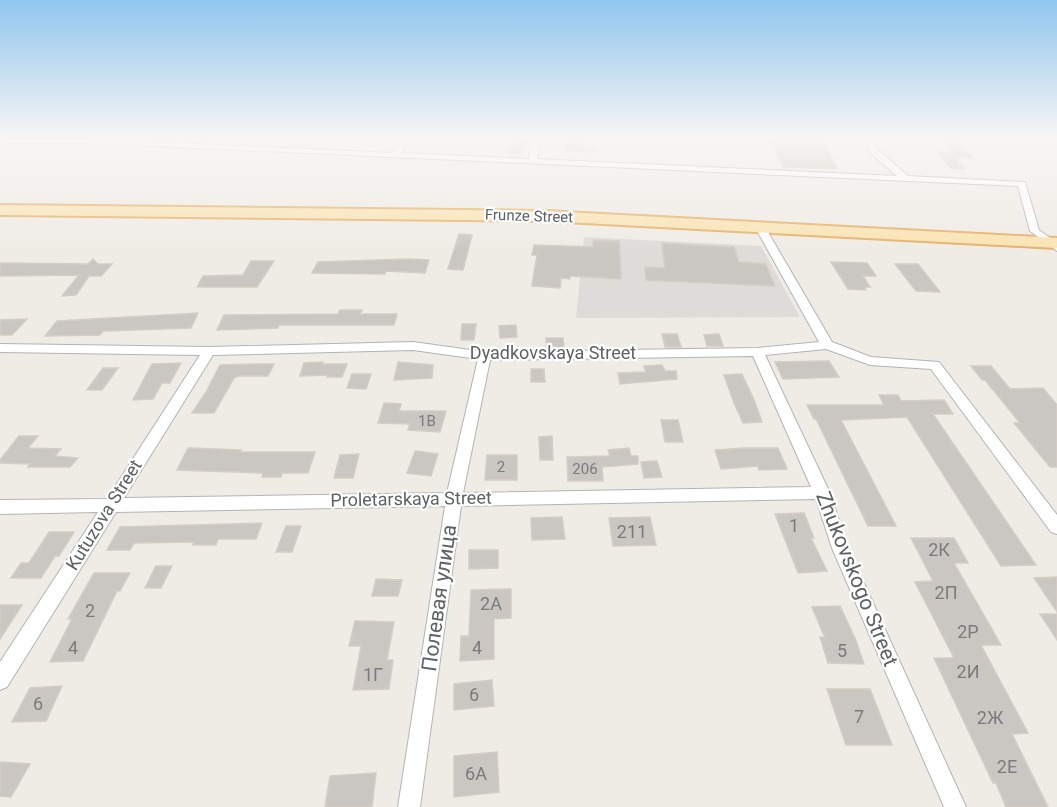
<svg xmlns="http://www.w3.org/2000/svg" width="1057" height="807" font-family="Roboto,sans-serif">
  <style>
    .industrial { fill: #dedbd8 }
    .building { fill: #cac7c3; stroke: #d3cdc5; stroke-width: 1.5 }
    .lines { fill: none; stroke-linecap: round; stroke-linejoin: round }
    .minor-casing { stroke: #b1b4b7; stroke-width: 2 }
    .primary-casing { stroke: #e6b068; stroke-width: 4 }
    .minor { fill: #fff; fill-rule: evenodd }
    .primary { fill: #f9e3b1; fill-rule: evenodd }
    .labels { text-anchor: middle; stroke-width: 4.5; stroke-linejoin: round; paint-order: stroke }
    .far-street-label { font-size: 15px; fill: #5e6265; stroke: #fff }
    .number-label { font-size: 15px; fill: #797b7c }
    .street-label { font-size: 18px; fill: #5e6265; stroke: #fff }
    .near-number-label { font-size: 18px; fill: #797b7c }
    .near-street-label { font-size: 21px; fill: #5e6265; stroke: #fff }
  </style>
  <rect width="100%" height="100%" fill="#efece6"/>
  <!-- industrial -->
  <path class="industrial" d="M584 237 761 246 800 317 576 318Z"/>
  <!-- building -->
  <path class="building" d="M511 139H527L521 154 507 153Z
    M568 139H580L579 143 599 152 565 151Z
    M769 139H823L837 169 783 167Z
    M942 141H957L973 158H956Z
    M935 151 950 152 965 169 951 168Z
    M459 234 472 235 463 270 448 269Z
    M593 240 619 241 621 279 570 276V279L561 278 560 288 532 286 537 255H532L534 245 593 247Z
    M662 243 734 247 739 262 766 264 775 286 646 280 645 267 665 268Z
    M93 259 98 264H112L101 276H89L76 295 62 296 79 275 0 276V263L88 264Z
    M409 259 429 260 425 273 386 271 385 274 312 273 318 262Z
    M251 261H274L257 287H197L203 276 243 275Z
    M831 262 867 263 876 276H863L870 287H864L866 290 848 289Z
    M895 264H918L940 292 916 291Z
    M340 310H362L360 314H397L394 325H279L278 328 217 330 224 315 338 314Z
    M198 313 191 328 103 331 100 335 45 336 57 321Z
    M27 319 12 335H0V320Z
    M462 324H476L474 340H461Z
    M516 325 517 337 500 338 499 326Z
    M662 334H677L681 347H665Z
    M719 334 723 346H707L704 335Z
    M546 338H563L564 349H546Z
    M829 361 839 377 783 379 775 362Z
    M323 362 322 364H347L342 377H327L328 375 300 376 304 363Z
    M398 362 433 365 432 378 394 380Z
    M181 363 170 383H162L153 399 133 400 152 364Z
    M254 364H274L268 376H238L234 378 214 413H192L206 392 220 365Z
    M662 365 665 371H676L677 379 620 384 618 373 646 372 644 366Z
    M971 366H991L1010 389 1043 388 1057 405V467H1050L1014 423H1020L985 380H982Z
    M103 368H118L102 390H87Z
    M531 369H544L545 382H531Z
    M352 374H371L366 389 347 388Z
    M742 374 755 402 762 422 743 423 734 403 724 375Z
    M879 395H898L901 401 944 400 953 414H933L1036 565 1001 566 907 417 841 420 896 526H868L816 419H814L807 405H884Z
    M384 403 401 404 399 411H446L440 432 408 430 410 424 378 423Z
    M661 420H678L683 442H665Z
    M19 436H38L28 448 61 449 55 456 78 458 70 467H28L30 464 0 463V460Z
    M552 436 553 460H540L539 437Z
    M188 448 241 450 240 452H315L308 473H282L281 477H262L263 473 177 470Z
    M629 448 631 456H638V464L602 467 603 481H568L567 457 610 456 608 450Z
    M745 448H778L787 469 759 470 757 466 721 469 715 450Z
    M415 451 438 454 431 476 407 473Z
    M359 454 353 478H334L340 455Z
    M487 455H517V480H485Z
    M657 461 662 477 644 478 641 462Z
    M804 513 814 538H811L827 571 798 573 775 514Z
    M562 517 565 539 532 540 531 518Z
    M650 517 656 545 613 546 609 518Z
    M262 523 256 539H218L216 545H193L194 542 134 543 130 550H107L120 527Z
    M286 526H301L292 552H276Z
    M49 532H74L59 556H55L41 578H11L21 563H29Z
    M911 538H954L968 563H954L1001 645H981L1028 733 1012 734 1048 807H1006L996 783H993L934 658H954L915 582 933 581Z
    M469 550H498V568L469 569Z
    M156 566H172L161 588H145Z
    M94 573H130L120 591H117L83 661 50 662 72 619H68Z
    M1057 577V612L1034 578Z
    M376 579 402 580 398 596H372Z
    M511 589V618L494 619V659L460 661 461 636H469L471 590Z
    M0 605H22L0 639Z
    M840 606 855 638 864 664 828 663 820 637 825 638 812 607Z
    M1040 614H1057V640Z
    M355 621 394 622 387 660H393L389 689 353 690 361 646H349Z
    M492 680 494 706 454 710V684Z
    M62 686 46 721 12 722 30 688Z
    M827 689H870L892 745H846Z
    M497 752 499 792 454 797V756Z
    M0 762 30 764 11 797 0 796Z
    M376 773 372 807H325L330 776Z"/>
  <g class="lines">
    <!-- minor casing -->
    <g class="minor-casing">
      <path id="minor" d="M4 139H92L393 153 402 139H410L401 153 529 159 532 139H540L537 159 897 176 872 154 862 139H870L878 150 908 176 1025 182 1039 230 1057 243V251L1030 231 1018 186 90 143H4L0 141Z
        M760 224 765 227 832 342 871 357 939 362 1057 515V534L1051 532 931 369 870 365 826 349 765 355 830 493 848 548 966 807H944L832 548 816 499 461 506 420 807H398L445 506 116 512 7 687 0 690V662L98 512 0 514V500L107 499 200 355 0 352V344L209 347 413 342 485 352 757 348 819 342 755 227ZM413 350 478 359 447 493 124 498 213 355ZM753 356 811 487 463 493 490 360Z"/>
    </g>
    <!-- primary casing -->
    <g class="primary-casing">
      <path id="primary" d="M0 205 546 211 1057 238V248L546 221 0 215Z"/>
    </g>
    <!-- minor -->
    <use href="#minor" class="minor"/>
    <!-- primary -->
    <use href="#primary" class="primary"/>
  </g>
  <!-- sky -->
  <linearGradient id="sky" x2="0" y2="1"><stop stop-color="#90c6ee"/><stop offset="0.55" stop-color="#f8f6f4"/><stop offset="1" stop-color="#f8f6f4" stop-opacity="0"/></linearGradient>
  <rect width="1057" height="252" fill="url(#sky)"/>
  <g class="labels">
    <!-- far-street labels -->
    <g class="far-street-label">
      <text transform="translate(529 216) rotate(2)" y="5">Frunze Street</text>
    </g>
    <!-- number labels -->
    <g class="number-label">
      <text x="427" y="426">1В</text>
      <text x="501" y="472">2</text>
      <text x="585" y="474">206</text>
    </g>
    <!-- street labels -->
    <g class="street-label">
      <text x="553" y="359">Dyadkovskaya Street</text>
      <text transform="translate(411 499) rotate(-1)" y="6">Proletarskaya Street</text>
      <text transform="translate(104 515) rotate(-58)" y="6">Kutuzova Street</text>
    </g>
    <!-- near-number labels -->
    <g class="near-number-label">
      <text x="794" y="532">1</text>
      <text x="632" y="538">211</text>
      <text x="939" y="556">2К</text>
      <text x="946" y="599">2П</text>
      <text x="491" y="610">2А</text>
      <text x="90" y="617">2</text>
      <text x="968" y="638">2Р</text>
      <text x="73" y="654">4</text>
      <text x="477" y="654">4</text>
      <text x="842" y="657">5</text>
      <text x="968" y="678">2И</text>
      <text x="373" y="681">1Г</text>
      <text x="474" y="701">6</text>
      <text x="38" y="710">6</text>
      <text x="859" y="723">7</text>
      <text x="990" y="724">2Ж</text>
      <text x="1007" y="773">2Е</text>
      <text x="476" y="780">6А</text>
    </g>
    <!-- near-street labels -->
    <g class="near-street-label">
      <text transform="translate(857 579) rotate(68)" y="7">Zhukovskogo Street</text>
      <text transform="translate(439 598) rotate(-82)" y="7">Полевая улица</text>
    </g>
  </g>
</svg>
